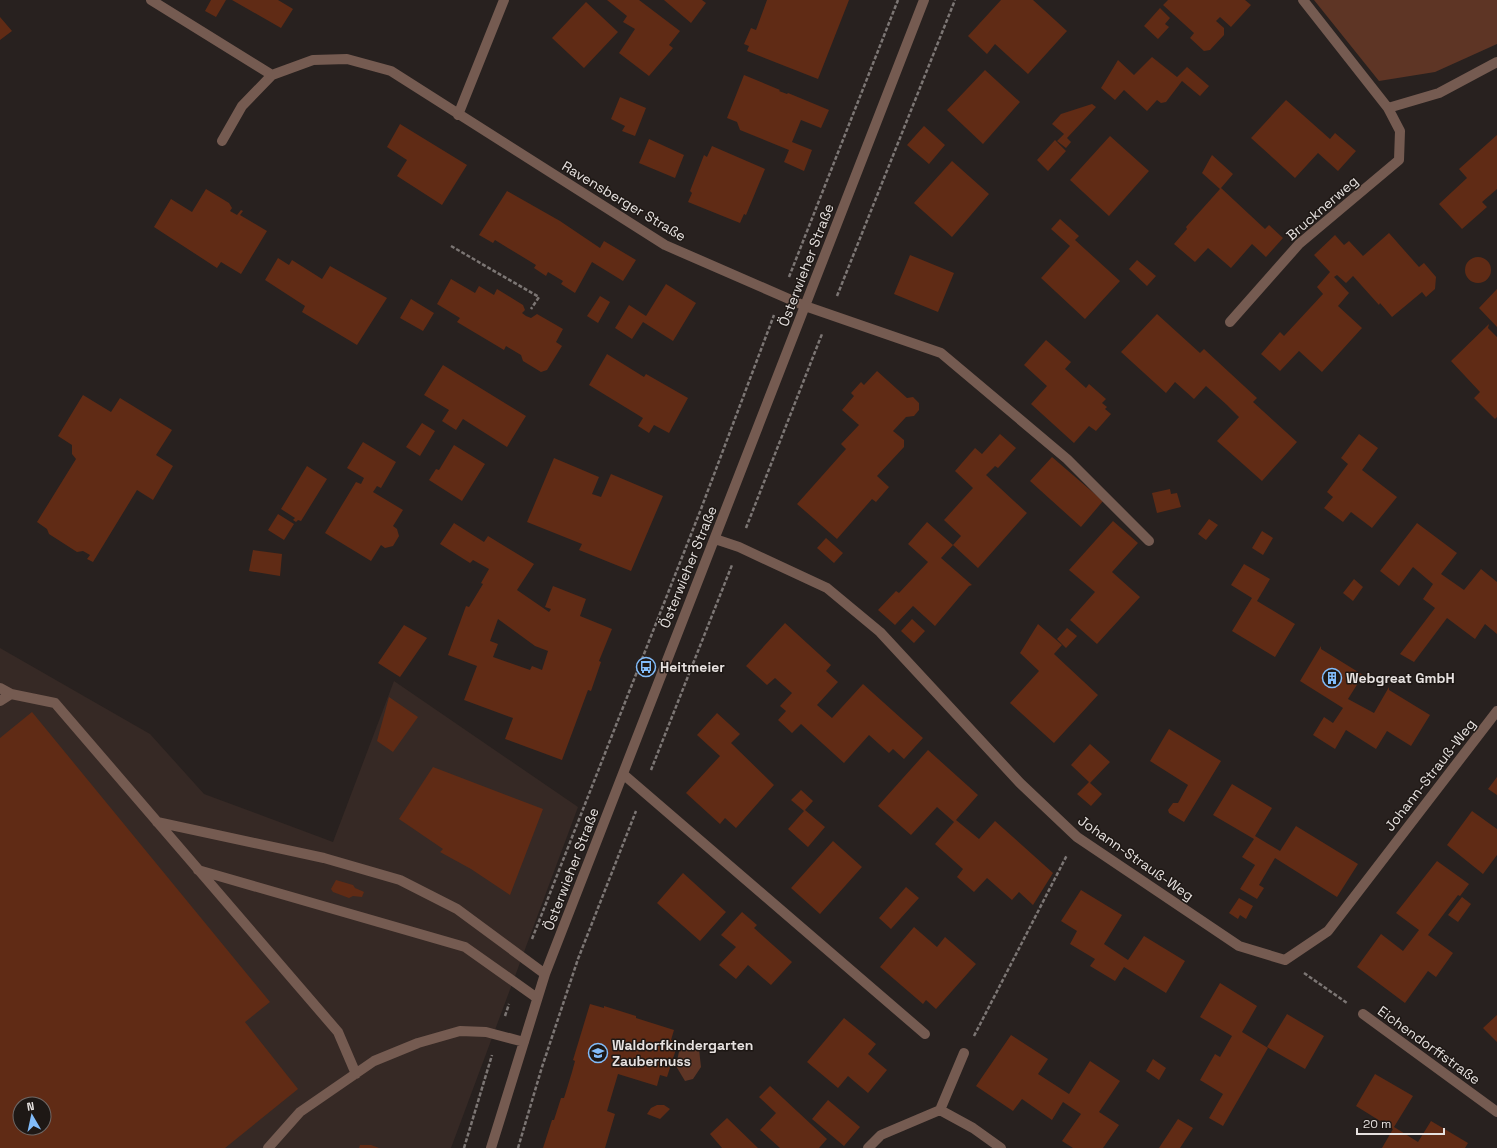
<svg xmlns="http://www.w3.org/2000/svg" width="1497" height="1148" font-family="'Space Grotesk',sans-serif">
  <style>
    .built { fill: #362925; fill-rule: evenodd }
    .green { fill: #5e3525 }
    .building { fill: #602b15; fill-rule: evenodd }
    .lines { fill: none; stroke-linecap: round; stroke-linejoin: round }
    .path { stroke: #7c7674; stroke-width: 2.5; stroke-dasharray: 4 2; stroke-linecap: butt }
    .minor { stroke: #755b51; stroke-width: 10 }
    .labels { text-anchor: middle; stroke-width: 3; stroke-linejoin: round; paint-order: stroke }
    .street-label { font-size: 14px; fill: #e6e1df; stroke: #1e1815 }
    .poi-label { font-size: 14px; font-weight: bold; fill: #e6e1df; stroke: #1e1815; text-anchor: start }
  </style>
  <rect width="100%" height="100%" fill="#28211f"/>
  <!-- built -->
  <path class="built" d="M0 648 150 734 204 794 333 842 394 681 578 807 451 1148H0ZM20 1104H44V1128H20Z"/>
  <!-- green -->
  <path class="green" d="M1314 0H1497V44L1435 72 1379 81Z
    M681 1042 699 1049 701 1067 693 1079 685 1081 676 1066Z"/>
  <!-- building -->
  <path class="building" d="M211 0H226L216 17 205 11Z
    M232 0H278L293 9 281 28Z
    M607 0H639L680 31 669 45 673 48 649 76 619 53 635 29 623 22 627 16Z
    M664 0H702L706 3 691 23Z
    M767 0H849L818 79 747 51 749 46 744 44 751 28 756 30Z
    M1001 0H1033L1067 31 1028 74 995 44 987 54 968 36Z
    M1168 0H1245L1251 5 1231 27 1220 17 1216 21 1224 28V35L1210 50 1204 51 1190 38 1194 33 1163 5Z
    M586 2 618 32 584 68 552 38Z
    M1160 8 1170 18 1165 24 1169 27 1158 39 1144 26Z
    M0 17 12 31 0 40Z
    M1152 57 1177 77 1187 67 1209 86 1200 96 1182 81 1166 102 1161 103 1157 100 1147 111 1124 90 1115 100 1101 88 1118 60 1134 75Z
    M985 70 1020 102 983 144 947 110Z
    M744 75 780 90 779 91 787 94 788 93 829 110 821 128 801 120 792 142 812 150 804 171 784 162 789 150 740 130 737 122 727 118Z
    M620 97 646 108 635 136 622 131 625 126 611 119Z
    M1286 100 1330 139 1335 133 1356 151 1338 171 1318 153 1295 178 1251 138Z
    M1092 104 1096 107 1067 138 1071 142 1066 148 1057 141 1064 134 1052 124 1061 114Z
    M400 124 467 165 442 205 397 176 407 160 387 147Z
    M924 126 945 145 929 164 907 145Z
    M1497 135V189L1482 202 1487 207 1462 229 1439 204 1467 178 1459 169Z
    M1110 136 1149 171 1109 216 1070 180Z
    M649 139 684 155 675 178 639 163Z
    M1055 140 1066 151 1048 171 1037 160Z
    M712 146 765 169 746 215 744 214 740 223 688 202 692 193 690 191 704 155 707 157Z
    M1212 155 1233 174 1221 188 1265 229 1269 225 1283 238 1266 257 1252 244 1231 268 1208 248 1195 262 1174 244 1187 229 1186 227 1220 189 1202 173Z
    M952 161 989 194 952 237 914 203Z
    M206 189 229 203 232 208 230 211 237 215 241 210 243 211 240 215 267 231 241 274 221 262 217 268 154 227 171 199 192 212Z
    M507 191 560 221 600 248 604 241 636 260 623 281 592 262 575 293 561 284 563 281 548 272 546 276 534 268 536 265 495 240 493 243 479 235Z
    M1060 219 1079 236 1075 240 1120 281 1085 319 1041 278 1070 246 1051 229Z
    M1389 233 1419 267 1424 263 1436 277 1435 289 1426 297 1422 292 1392 317 1380 303 1379 305 1353 276 1346 283 1337 275 1334 277 1349 293 1338 306 1362 328 1322 372 1299 351 1280 371 1261 354 1280 332 1284 336 1323 294 1317 287 1330 272 1314 255 1335 235 1344 245 1349 241 1363 256Z
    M910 255 954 273 938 312 894 294Z
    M1465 270a13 13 0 1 1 26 0a13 13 0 1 1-26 0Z
    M278 258 289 265 292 260 322 279 330 266 387 298 357 345 302 312 305 306 265 280Z
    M1137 260 1156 276 1147 286 1129 269Z
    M451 279 475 293 479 286 494 295 497 289 523 305 525 310 522 313 526 316 531 318 537 314 563 329 556 342 562 346 547 370 541 372 523 361 521 355 506 346 504 350 457 322 460 318 437 304Z
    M666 284 696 303 673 341 643 322 632 339 615 328 629 305 646 316Z
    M1497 289V327L1479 308Z
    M600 296 610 302 598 323 587 316Z
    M411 299 434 313 423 331 400 318Z
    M1157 314 1200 353 1204 349 1244 386 1257 398 1253 402 1297 442 1262 481 1217 441 1239 417 1227 405 1206 386 1194 399 1175 382 1166 393 1121 352Z
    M1489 324 1488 328 1497 337V417L1495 419 1474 398 1480 392 1451 361Z
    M1046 340 1071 362 1065 369 1086 388 1089 384 1106 399 1102 403 1107 407 1105 409 1111 414 1096 431 1089 426 1074 443 1031 404 1047 386 1024 365Z
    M607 354 644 377 646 374 688 398 669 433 654 425 649 433 638 426 643 418 589 385Z
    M443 365 526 416 507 447 463 419 456 430 442 421 449 410 424 395Z
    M877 371 907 398 913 397 919 403V410L914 416 906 417 893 431 904 440V447L877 476 889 487 876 502 872 499 837 539 797 504 846 449 841 444 859 425 842 410 854 396 851 393 861 382 864 385Z
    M83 395 111 412 120 398 172 430 156 455 173 466 153 500 137 490 93 562 87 559 90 555 83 551 77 552 49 534 47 529 37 522 76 459 72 454V445L58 436Z
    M422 423 435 431 420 456 406 447Z
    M1000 434 1016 448 998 468 995 466 986 475 1027 513 978 568 953 545 961 536 944 520 973 488 955 471 975 448 982 454Z
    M1359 434 1378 448 1362 470 1397 497 1372 528 1351 512 1343 522 1324 508 1333 497 1327 492 1348 464 1341 458Z
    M363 442 396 462 381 488 377 486 373 492 403 510 393 526 397 529 399 536 393 546 385 548 381 545 371 561 325 533 356 482 361 484 364 478 347 468Z
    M454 445 485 464 462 501 429 480 436 469 439 470Z
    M1052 457 1103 501 1081 527 1030 481Z
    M554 458 599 477 592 494 601 497 611 474 663 496 631 571 579 550 582 544 527 522Z
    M307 466 327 479 301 521 298 520 296 522 293 520 295 518 281 509Z
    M1170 489 1171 494 1177 493 1181 507 1157 513 1152 493Z
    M278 514 294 524 284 540 268 530Z
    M1209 519 1218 525 1206 540 1198 534Z
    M1113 521 1138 543 1112 572 1140 597 1097 644 1070 620 1095 592 1069 570Z
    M927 522 953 545 941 558 972 585 969 586 935 626 913 606 895 625 878 610 896 591 899 593 928 562 908 544Z
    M454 523 484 542 488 536 534 564 517 590 549 612 551 609 545 607 553 586 586 599 580 616 612 629 599 661 601 662 591 691 588 690 562 760 505 739 513 718 464 700 477 666 448 655 466 606 469 607 483 584 481 583 489 569 473 560 470 563 440 544ZM498 619 535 646 548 651 542 670 532 666 530 670 493 657 498 644 490 641Z
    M1417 523 1457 553 1441 574 1464 590 1481 569 1497 582V634L1485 624 1475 639 1447 618 1414 662 1400 654 1435 608 1423 599 1433 584 1413 567 1399 586 1380 571Z
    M1262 531 1273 538 1263 555 1252 548Z
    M826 538 843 553 834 563 817 548Z
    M253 550 282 554 280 576 249 571Z
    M1244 564 1270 579 1257 601 1295 624 1275 657 1232 631 1252 598 1231 585Z
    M1354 579 1363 587 1353 601 1343 593Z
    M912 619 925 631 914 643 901 631Z
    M785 623 831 665 826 671 838 682 817 705 832 718 863 684 923 738 904 759 893 749 889 753 869 735 844 763 801 724 792 733 778 720 786 711 780 706 792 693 775 678 767 685 746 666Z
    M1038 624 1062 645 1054 654 1098 695 1054 743 1010 703 1039 671 1020 653Z
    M404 625 427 638 400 677 378 663Z
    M1067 628 1077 636 1066 648 1057 639Z
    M1321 646V649L1363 675 1348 699 1374 713 1389 687V690L1430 715 1411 746 1387 731 1376 749 1346 730 1335 749 1313 735 1324 717 1333 723 1343 708 1300 681Z
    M389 697 418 717 393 752 377 741Z
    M32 712 270 1002 245 1022 298 1089 225 1148H0V738ZM20 1104H44V1128H20Z
    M717 713 740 734 731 743 774 785 736 828 725 818 720 824 686 793 720 756 697 735Z
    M1169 729 1221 761 1184 822 1169 813 1168 810 1173 803H1178L1188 785 1150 761Z
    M1090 744 1110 762 1090 783 1102 794 1091 806 1077 794 1089 782 1071 765Z
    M928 750 978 795 956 820 979 839 995 821 1053 873 1033 905 1019 892 1012 900 987 878 974 892 957 877 963 869 935 844 954 822 937 807 911 835 878 806Z
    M433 767 543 809 510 895 471 869 440 852 443 849 399 819Z
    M1497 777V795L1488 789Z
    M1232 784 1272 808 1255 836 1280 851 1296 826 1358 864 1337 897 1275 858 1259 885 1264 888 1257 899 1240 889 1255 865 1242 857 1254 839 1213 815Z
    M801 790 813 801 805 810 825 827 808 847 788 829 804 811 791 800Z
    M1472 811 1497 829V855L1483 874 1447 845Z
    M833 841 862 867 820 914 791 888Z
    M1437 861 1469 884 1460 896 1458 895 1428 935 1453 953 1436 977 1428 971 1405 1003 1357 967 1381 934 1403 951 1419 930 1396 913Z
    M683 873 726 912 700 941 657 903Z
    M336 880 353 885 355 888 362 891 364 892 362 897 353 896 349 898 333 892 331 889Z
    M906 887 919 898 891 929 879 918Z
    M1081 890 1122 915 1104 944 1128 960 1144 936 1185 961 1166 993 1124 967 1115 981 1090 966 1095 959 1070 944 1077 931 1061 921Z
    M1462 897 1471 904 1458 922 1448 915Z
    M1239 898 1253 906 1246 919 1240 915 1238 919 1229 913Z
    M742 912 757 925 754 928 792 962 771 985 748 965 736 979 719 965 736 947 721 935Z
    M914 927 937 947 945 937 976 964 936 1009 926 1000 923 1004 880 967Z
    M1220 983 1257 1006 1242 1032 1268 1048 1223 1126 1209 1118 1223 1094 1200 1080 1215 1054 1220 1057 1232 1036 1200 1017Z
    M590 1004 604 1008V1006L636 1016V1018L674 1030 671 1040 678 1043 667 1077 660 1075 657 1086 618 1074 607 1111 615 1114 605 1148H543L552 1120H554L561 1098H564L572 1072 575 1061 573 1060Z
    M1287 1014 1324 1036 1305 1069 1267 1047Z
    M1497 1015V1042L1483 1028Z
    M844 1018 876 1044 868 1054 887 1070 868 1093 848 1076 838 1088 807 1062Z
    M1011 1035 1048 1059 1038 1074 1069 1094 1090 1061 1120 1081 1099 1112 1119 1125 1103 1148H1073L1062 1141 1081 1114 1063 1102 1052 1120 1022 1099 1013 1111 976 1086Z
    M1153 1059 1166 1068 1159 1080 1146 1071Z
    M1375 1074 1413 1096 1394 1127 1418 1142 1431 1121 1468 1143 1465 1148H1382L1393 1129 1356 1106Z
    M770 1086 827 1139 819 1148H780L760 1130 776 1113 759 1097Z
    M828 1100 860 1127 844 1146 812 1119Z
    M657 1105H664L670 1109 660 1119 647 1114 651 1108Z
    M727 1118 758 1148H722L710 1134Z
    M1178 1119 1193 1128 1180 1148H1159Z
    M360 1145H371L379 1148H359Z"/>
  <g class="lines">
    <!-- path -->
    <path class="path" d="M451 246 539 297 531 309
      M789 277 898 0
      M837 296 955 0
      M746 528 822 334
      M651 770 732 565
      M532 939 701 509 774 315
      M1304 973 1347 1003
      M505 1016 509 1004
      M974 1036 1067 855
      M464 1148 492 1055
      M518 1148 542 1067 578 959 636 811"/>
    <!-- minor -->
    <path class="minor" d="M151 0 272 75
      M1388 108 1439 93 1497 62
      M458 115 504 0
      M222 141 242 106 272 75 313 60 347 59 391 71 665 245 805 306 941 353 1067 459 1149 541
      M1230 322 1299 244 1399 160 1400 131 1388 108 1303 0
      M715 539 739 547 827 588 880 632 1020 783 1077 837 1239 946 1285 960 1328 931 1497 711
      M0 688 11 694 55 703 338 1032 356 1074
      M0 701 11 694
      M623 774 925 1034
      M157 822 324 858 400 880 457 909 545 974
      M198 870 465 947 537 998
      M1363 1014 1497 1112
      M940 1110 973 1128 1001 1148
      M268 1148 300 1112 374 1061 418 1043 460 1031 486 1032 524 1042
      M491 1148 545 974 924 0
      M868 1148 881 1135 940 1110 964 1053"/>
  </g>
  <!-- icons -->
  <defs>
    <g id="bus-ring" transform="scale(1)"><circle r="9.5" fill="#1e1815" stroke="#82bcfa" stroke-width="1.5"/><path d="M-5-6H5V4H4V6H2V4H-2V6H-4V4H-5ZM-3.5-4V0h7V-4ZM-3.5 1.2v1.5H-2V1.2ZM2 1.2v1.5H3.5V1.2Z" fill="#82bcfa"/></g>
    <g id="building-ring" transform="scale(1)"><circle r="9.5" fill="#1e1815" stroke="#82bcfa" stroke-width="1.5"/><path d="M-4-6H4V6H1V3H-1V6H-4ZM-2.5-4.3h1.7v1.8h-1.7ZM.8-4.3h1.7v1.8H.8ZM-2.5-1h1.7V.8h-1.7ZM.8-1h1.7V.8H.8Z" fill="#82bcfa"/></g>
    <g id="school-ring" transform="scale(1)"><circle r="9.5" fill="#1e1815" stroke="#82bcfa" stroke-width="1.5"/><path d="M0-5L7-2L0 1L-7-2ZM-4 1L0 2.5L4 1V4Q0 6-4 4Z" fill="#82bcfa"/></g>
  </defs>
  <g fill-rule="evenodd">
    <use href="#bus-ring" x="646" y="667"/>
    <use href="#building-ring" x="1332" y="678"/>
    <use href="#school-ring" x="598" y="1053"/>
  </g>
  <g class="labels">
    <!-- street labels -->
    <g class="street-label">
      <text transform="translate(624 201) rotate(31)" y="5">Ravensberger Straße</text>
      <text transform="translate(1322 208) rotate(-41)" y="5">Brucknerweg</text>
      <text transform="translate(806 265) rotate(-69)" y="5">Österwieher Straße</text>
      <text transform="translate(688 567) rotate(-68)" y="5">Österwieher Straße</text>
      <text transform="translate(1430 775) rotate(-52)" y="5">Johann-Strauß-Weg</text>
      <text transform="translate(1136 858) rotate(35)" y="5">Johann-Strauß-Weg</text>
      <text transform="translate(571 869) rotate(-69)" y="5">Österwieher Straße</text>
      <text transform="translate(1429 1045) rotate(36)" y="5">Eichendorffstraße</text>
    </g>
    <!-- poi labels -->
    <g class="poi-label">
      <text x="660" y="672">Heitmeier</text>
      <text x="1346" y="683">Webgreat GmbH</text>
      <text x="612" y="1050">Waldorfkindergarten<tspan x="612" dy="16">Zaubernuss</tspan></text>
    </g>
  </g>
  <!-- north arrow -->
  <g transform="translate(32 1116) rotate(351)"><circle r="19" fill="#1e1815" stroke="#6e6866"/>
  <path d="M0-3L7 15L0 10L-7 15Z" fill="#82bcfa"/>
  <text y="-6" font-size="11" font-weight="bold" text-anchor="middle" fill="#e6e1df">N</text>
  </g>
  <!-- scale -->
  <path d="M1357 1128v6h87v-6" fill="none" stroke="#e6e1df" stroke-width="2"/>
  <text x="1363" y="1128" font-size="12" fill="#e6e1df" stroke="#1e1815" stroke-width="3" paint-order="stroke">20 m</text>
</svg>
